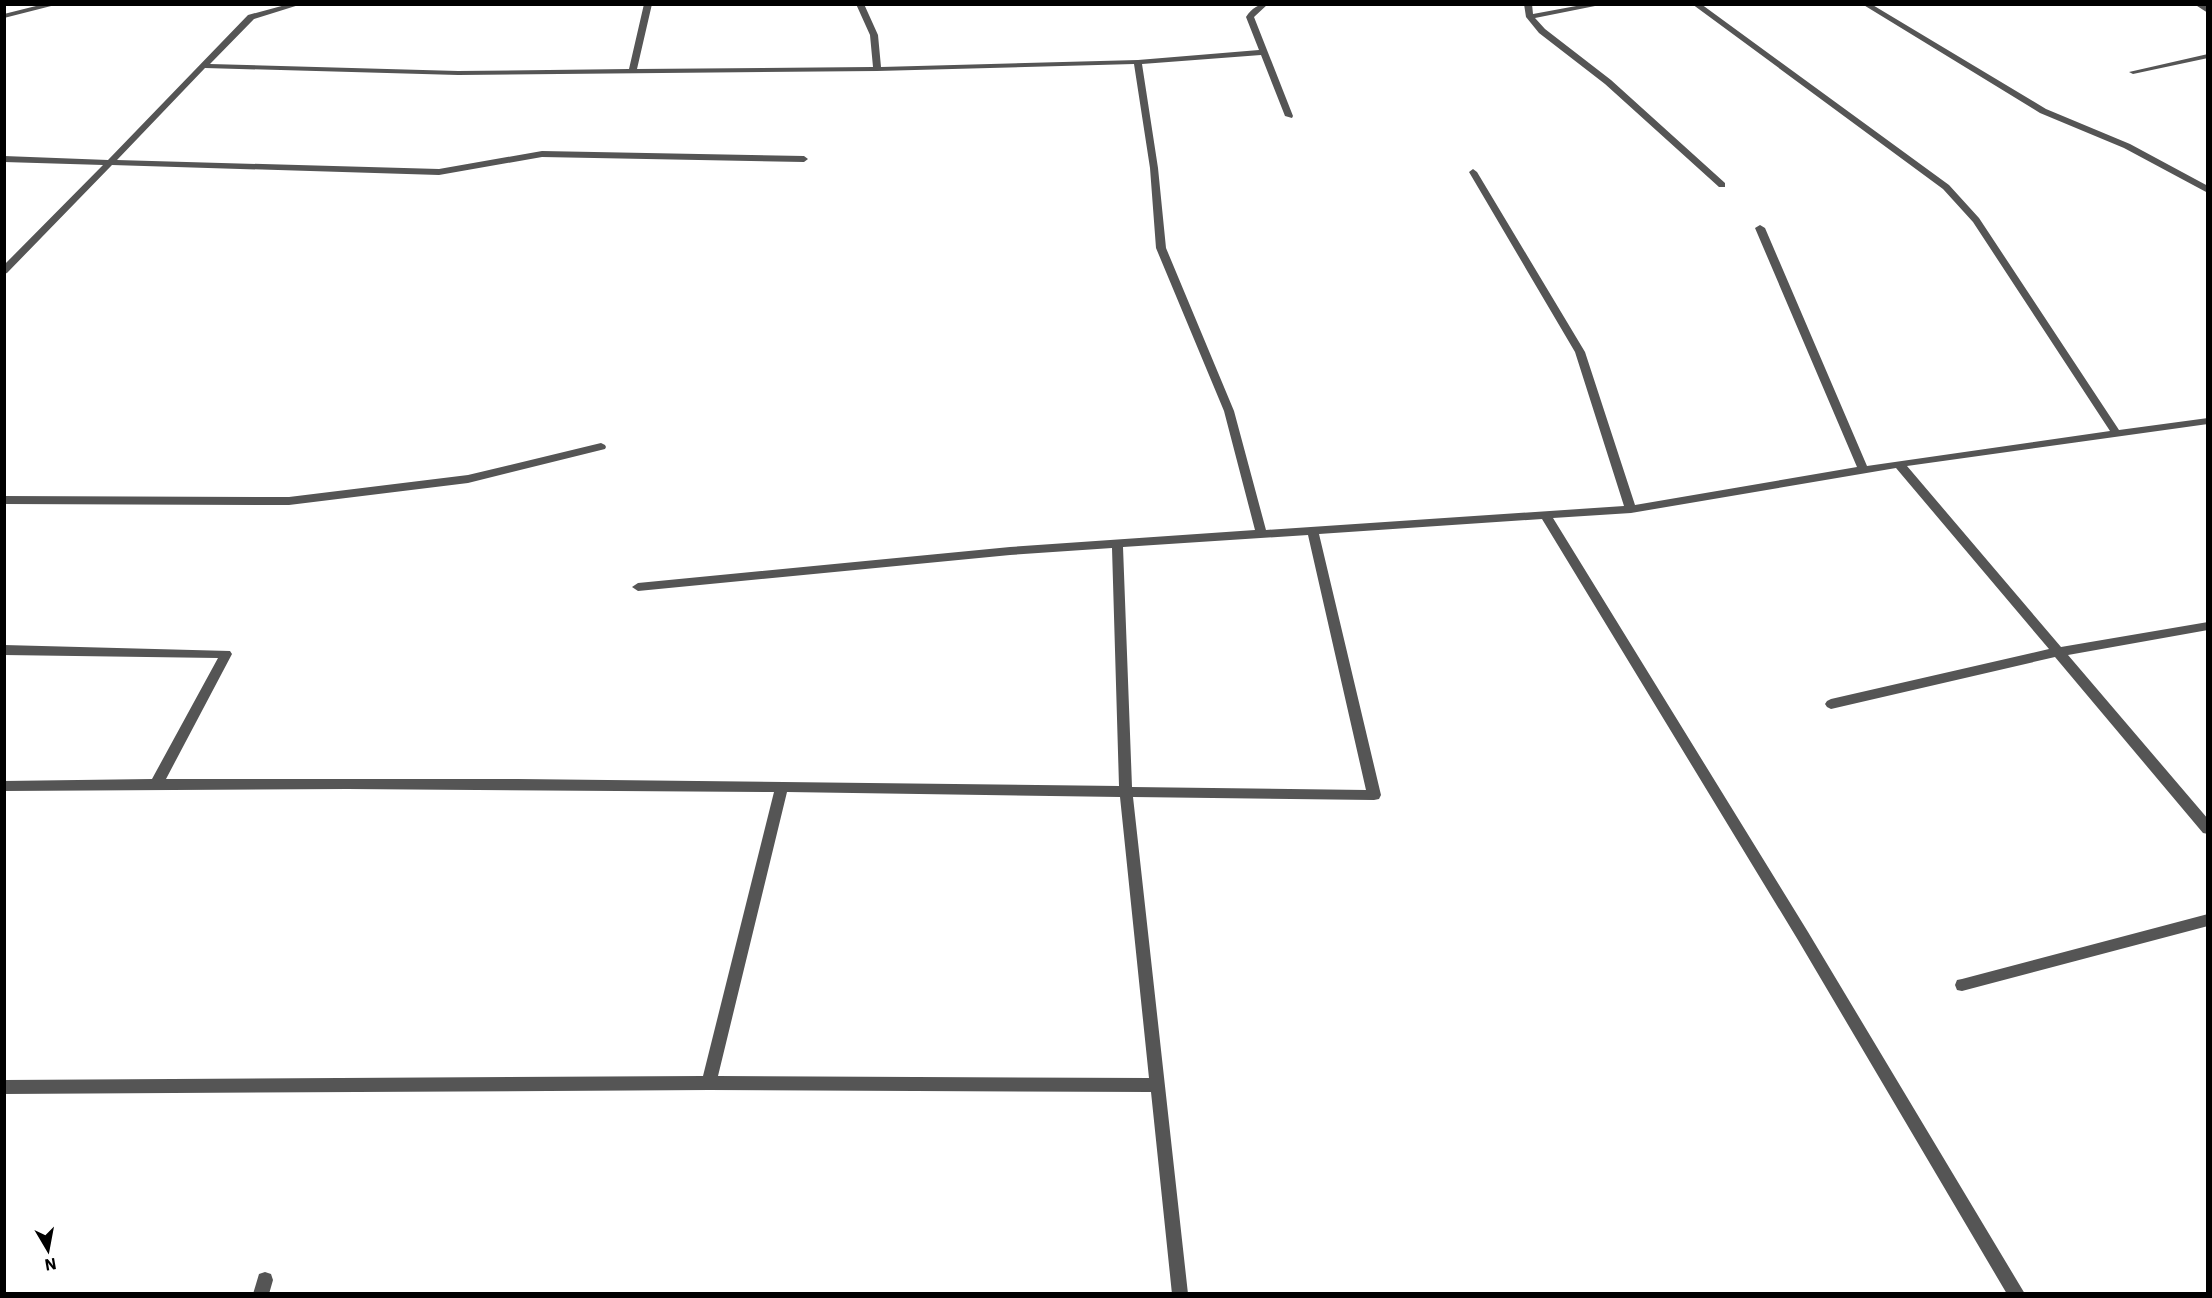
<svg xmlns="http://www.w3.org/2000/svg" width="2212" height="1298" font-family="'IBM Plex Sans',sans-serif">
  <style>
    .lines { fill: none; stroke-linecap: round; stroke-linejoin: round }
    .street { fill: #555; fill-rule: evenodd }
  </style>
  <rect width="100%" height="100%" fill="#fff"/>
  <g class="lines">
    <!-- street -->
    <path class="street" d="M44 4H59L4 18V14Z
      M289 4H302L254 19 210 64 458 71 629 69 644 4H652L637 69 873 67 870 35 856 4H864L878 35 881 67 1138 60 1259 50 1246 17C1252 8 1258 4 1268 4L1254 17 1293 116 1292 118 1285 116 1261 55 1142 64 1158 168 1166 248 1234 411 1266 530 1624 506 1575 352 1469 172 1473 169 1477 172 1585 352 1635 505 1857 467 1755 228 1760 225 1765 228 1867 466 2110 431 1973 222 1943 189 1692 4H1701L1949 185 1979 218 2119 430 2208 418V424L1907 466 2061 647 2208 622V630L2068 655 2208 819V834L2203 833 2055 657 1831 709 1827 707 1825 704 1827 701 1831 699 2049 649 1896 468 1631 513 1553 518 1808 932 2025 1294H2007L1798 940 1542 519 1319 534 1381 795 1379 799 1374 800 1133 797 1188 1294H1172L1151 1092 709 1090 4 1094V1080L703 1076 774 792 347 789 4 791V781L152 779 218 658 4 655V645L230 651 232 654 166 779H518L1119 786 1112 548 1010 555 638 591 632 587 638 583 1010 547 1255 530 1224 411 1156 248 1150 168 1134 64 877 71 458 75 205 68 117 160 439 169 542 151 804 156 808 159 804 162 542 157 439 175 112 165 7 273 4 274V265L103 165 4 162V156L108 160 248 15ZM1308 535 1366 790 1132 787 1123 547ZM787 792 1120 797 1149 1078 718 1076Z
      M1524 4H1532L1533 14 1587 4H1605L1535 18 1545 29 1611 80 1725 183V187H1719L1605 84 1539 33 1526 17Z
      M1862 4H1871L2046 109 2130 144 2208 186V193L2124 148 2040 113Z
      M2194 4H2203L2208 7V13Z
      M2208 54V58L2133 74 2129 72Z
      M601 443 605 445 606 447 605 449 468 483 289 505 4 504V496L289 497 468 475Z
      M2208 914V926L1962 991 1957 990 1955 985 1957 980 1962 979Z
      M265 1272 271 1274 273 1280 269 1294H253L259 1274Z"/>
  </g>
  <!-- border -->
  <rect width="2212" height="1298" fill="none" stroke="#000000" stroke-width="12"/>
  <!-- north arrow -->
  <g transform="translate(48 1250) rotate(170)" stroke="#ffffff" stroke-width="4.5" paint-order="stroke">
  <path d="M0-4.5L10 22L0 15L-10 22Z" fill="#000000"/>
  <text y="-9" font-size="16" font-weight="bold" text-anchor="middle" fill="#000000">N</text>
  </g>
</svg>
